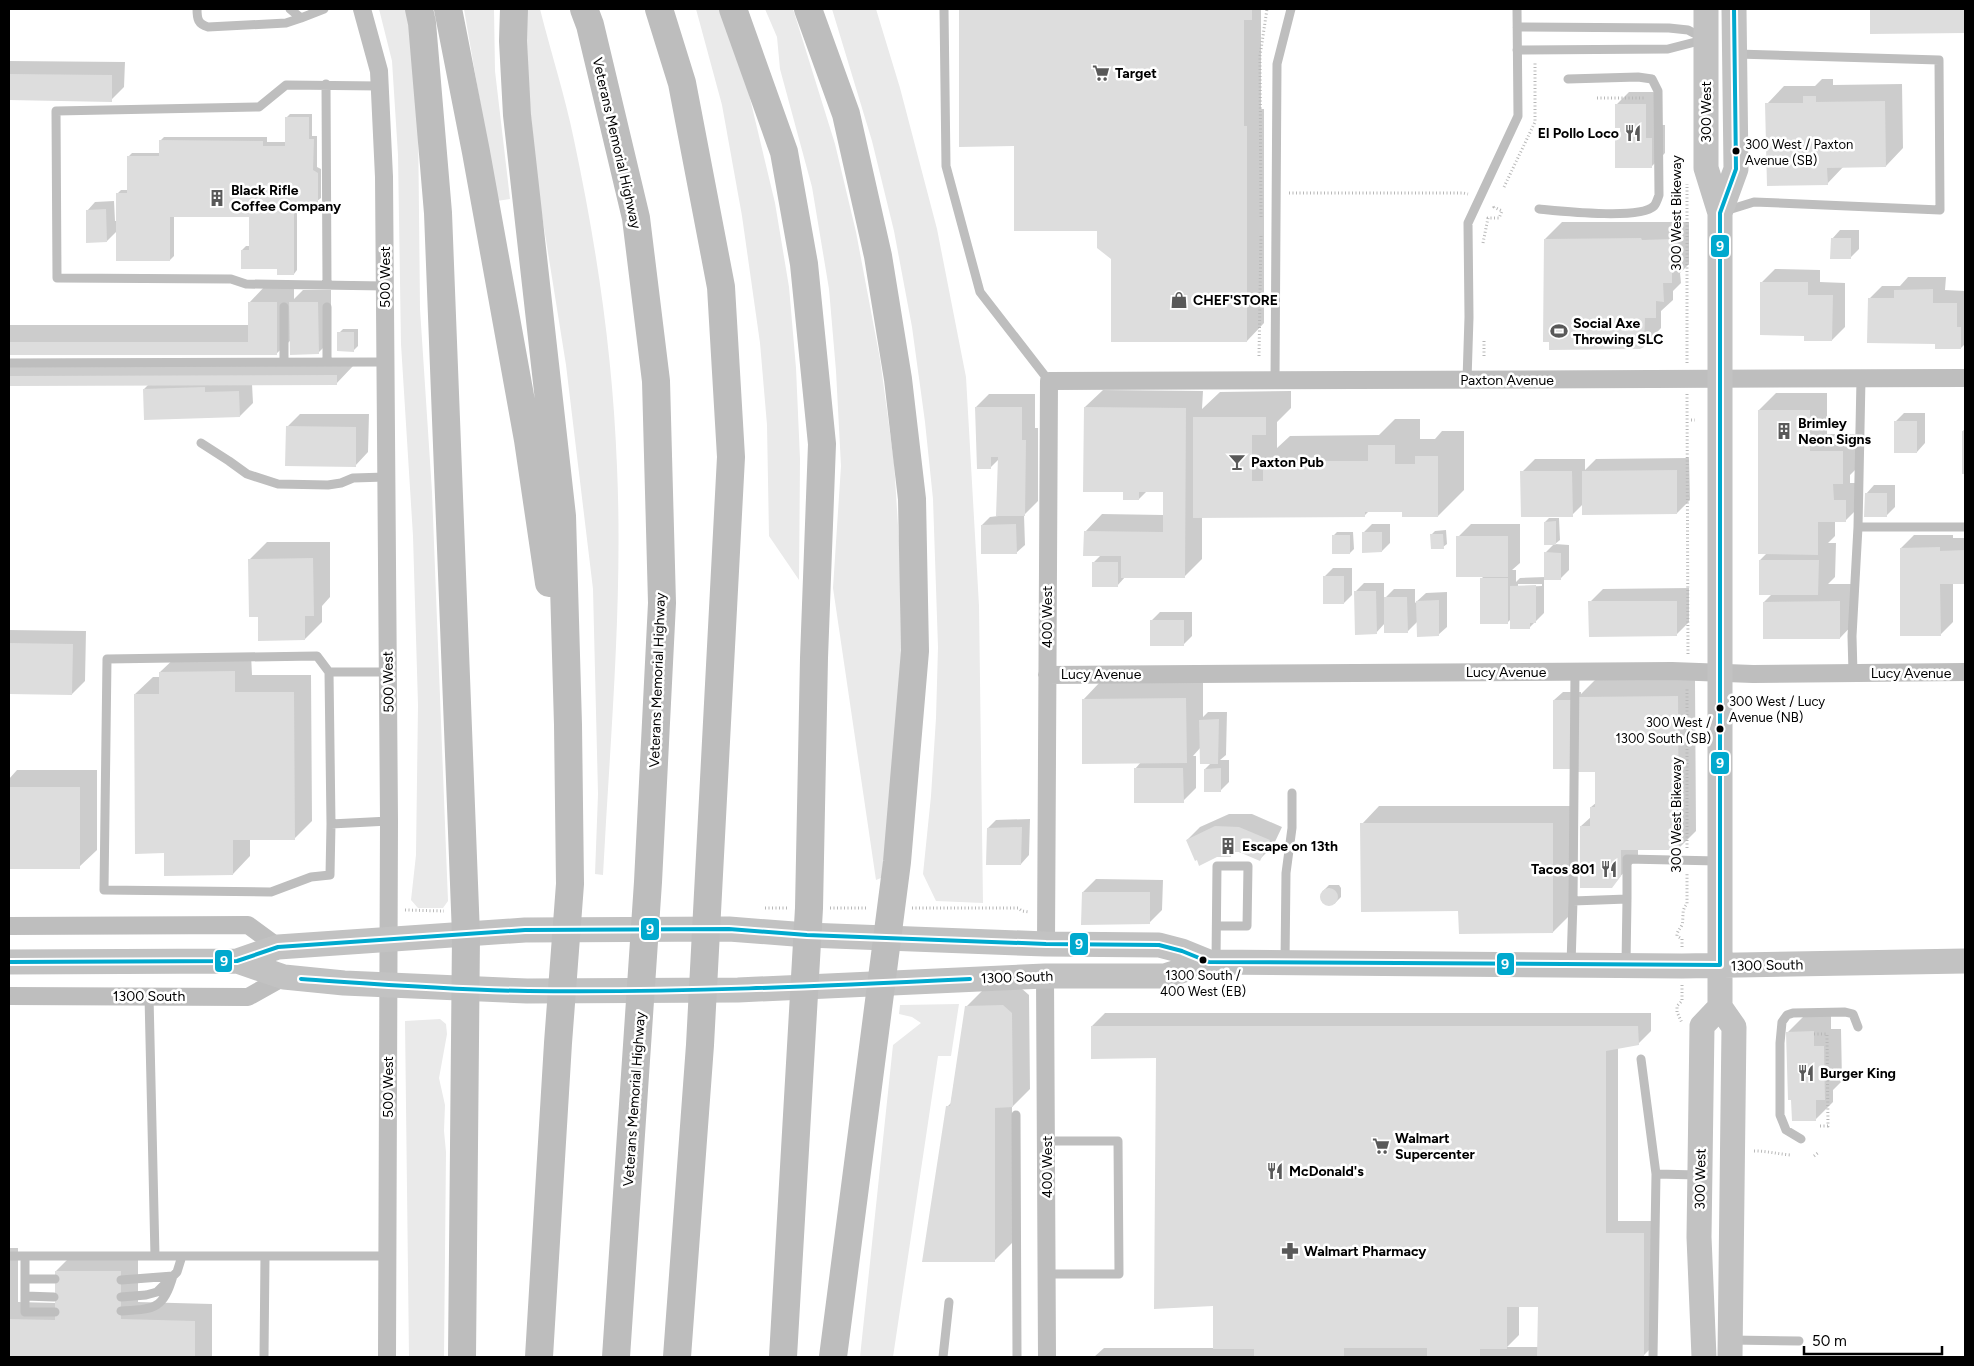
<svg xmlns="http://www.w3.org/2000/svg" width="1974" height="1366" font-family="Figtree,sans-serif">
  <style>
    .green { fill: #eaeaea }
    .shadow { fill: #0003; fill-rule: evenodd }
    .building { fill: #ddd }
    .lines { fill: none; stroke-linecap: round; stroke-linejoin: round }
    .path { stroke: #b8b8b8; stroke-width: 3; stroke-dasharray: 1 2.5; stroke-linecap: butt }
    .lane { stroke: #bebebe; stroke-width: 9 }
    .street { stroke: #bebebe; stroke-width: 18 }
    .secondary { stroke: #c2c2c2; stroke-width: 25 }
    .highway { stroke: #bdbdbd; stroke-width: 28 }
    .bus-1-casing { stroke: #fff; stroke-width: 8 }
    .bus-1 { stroke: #00a9ce; stroke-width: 4 }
    .bus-dot { fill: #000; stroke: #fff; stroke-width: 2 }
    .labels { text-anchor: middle; stroke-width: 5; stroke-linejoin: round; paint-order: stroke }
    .bus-label { font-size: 13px; fill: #000; stroke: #fff; text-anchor: start }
    .poi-label { font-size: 14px; font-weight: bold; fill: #000; stroke: #fff; text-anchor: start }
    .street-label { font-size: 14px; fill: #000; stroke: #fff }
    .line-badge { stroke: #fff; stroke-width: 2 }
    .badge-label { font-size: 14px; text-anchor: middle; font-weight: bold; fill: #fff }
  </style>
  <rect width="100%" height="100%" fill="#fff"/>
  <!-- green -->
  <path class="green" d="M379 9H407L418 117 420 309 432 492 448 901 443 908H418L411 900 416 855 418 705 413 536 401 344 398 155 392 61Z
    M464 9H494L495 71 510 199 497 201Z
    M526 9H540C551 53 565 96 574 140 597 248 613 357 617 467 623 602 610 740 603 875L595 874 598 794 593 589 566 365 537 184 524 39Z
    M696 9H720L747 86 775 203 789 287 796 368 800 459 799 580 769 536 767 425 760 343 742 216 722 105Z
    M765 9H793L835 144 856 232 880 359 894 462 900 558 901 656 899 722 886 876 876 880 833 588 841 466 836 371 829 289 812 187 780 69 777 37Z
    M832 9H876L900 88 937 229 966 377 979 606 983 903 936 901 923 874 931 796 936 718 938 647 933 499 925 422 912 327 894 231 872 141Z
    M959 1004 951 1056H938L893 1357H860L893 1045 921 1023 912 1017 899 1014 900 1005Z
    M440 1019 446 1024 447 1034 439 1078 445 1105 444 1131 446 1152 444 1357H409L405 1021Z"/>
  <!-- shadow -->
  <path class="shadow" d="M960 9H1261V109H1264V323L1247 341 1112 258 1098 229 1015 145H961Z
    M1871 9H1965V32L1871 33Z
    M9 61 125 62 124 87 111 100 9 99Z
    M1822 79H1833V85L1902 84 1903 148 1886 166H1844L1827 184 1767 104 1784 86H1815Z
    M1629 92H1659V125H1665V153L1652 166 1616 138 1622 133V127L1616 105Z
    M290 114H312V136H317V167L321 169V198L316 202V208L312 212H297V270L294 274 242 250 246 246H251V215H174V256L170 260 117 231 107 241 87 211 95 202 114 201 115 221H117V194L121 190H128V157L132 153H160V141L164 137H267V142H286V118Z
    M1562 222H1689V264L1680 273 1681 283 1673 291V300L1661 311V328L1644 346 1545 239Z
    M1840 230H1859V249L1851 257 1832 239Z
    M1775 269 1820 270V282L1845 283V327L1832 340 1806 334 1762 282Z
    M1908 277H1946L1945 290 1965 291V344L1961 348 1936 342 1869 299 1882 286H1900Z
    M266 285H294V299L303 290H331V340L318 353 291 340 276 354H9V325H249V303Z
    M343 329H358V346L354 350 339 333Z
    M353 358V366L336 384H252L253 403 240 416 144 389 149 384H9V359Z
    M1103 390 1203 391 1202 409 1220 392 1291 391V408L1277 422V448L1290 436 1379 435 1395 419H1420V439H1435L1442 431H1464V490L1438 516 1403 511H1369L1364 516H1202V559L1184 577 1126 576 1117 586 1094 562 1101 555 1085 532 1102 514 1164 515V490H1148L1139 499 1124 491 1085 407Z
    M1776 393H1827V434H1860V465L1850 475V483H1863V503L1845 521H1835V536L1828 543H1836L1835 577 1828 584H1857V620L1840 638 1764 602 1772 594 1760 560 1767 553 1759 410Z
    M989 394H1035V428H1038V501L1024 515 1025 545 1016 553 982 525 990 517 998 516 999 459 991 467 976 407Z
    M1904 413H1925V443L1917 452 1895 422Z
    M300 414H369L368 452 355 466 287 427Z
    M1965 429V473H1963V431Z
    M1689 458 1690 500 1677 513 1583 504 1572 515 1522 472 1535 459H1585V470L1596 459Z
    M1874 485H1895V507L1887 515 1866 494Z
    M1549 518H1559L1560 540 1555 544 1569 545V570L1561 578H1544V613L1529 628 1511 619 1507 623 1481 579 1484 576 1458 537 1471 524H1520V563L1512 570H1516V582L1520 578 1545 577V553L1554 544 1545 522ZM1518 584H1542V586L1518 587Z
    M1372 524H1390V543L1382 551 1363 533Z
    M1446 530 1447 544 1443 547 1431 535 1435 531Z
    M1337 532H1353L1354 549 1350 553 1334 535Z
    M1914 535H1953V538H1965V583H1953V622L1940 635 1901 548Z
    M267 542H330V597L322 606V622L305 639 259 616 249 560Z
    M1333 568H1352V595L1344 603 1324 577Z
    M1364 583H1384V599L1394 589H1415V603L1426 593 1447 592V627L1438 635 1418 621 1407 632 1385 623 1376 633 1355 592Z
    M1689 588V622L1676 635 1590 602 1603 589Z
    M1160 612H1192V636L1183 645 1151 621Z
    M9 630 86 631 85 681 72 694 9 693Z
    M251 654 252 675H311L312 821 295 838 250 839V856L233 874 165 852 135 694 153 677H160V672L178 655Z
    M1695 679 1696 831 1678 849H1638V858L1611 886 1581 826 1591 817V807L1597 802V770L1554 700 1563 692H1581V694L1595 680Z
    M1203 681V717L1208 712H1227L1226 755 1220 760H1229V782L1220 791 1205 769 1211 763 1201 747 1193 756H1196V788L1183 801 1135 769 1141 762 1083 700 1100 682Z
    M17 770H97V850L79 867 9 868V779Z
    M1379 806H1570V915L1553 932 1460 910 1362 824Z
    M1229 814H1252L1282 827 1273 846 1260 859 1236 851 1230 856 1187 840 1200 827Z
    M1030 819 1029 855 1021 864 988 828 996 820Z
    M1096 879 1163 880 1162 910 1149 923 1083 892Z
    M1329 885H1339L1341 888V897L1334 904H1325L1322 902V892Z
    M1021 988 1029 995 1030 1089 1012 1107V1243L994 1261 947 1107 951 1103 966 1007 984 989Z
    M1105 1013H1651V1031L1638 1044 1618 1048V1221H1657V1342L1644 1355 1602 1356V1357H1094L1104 1348H1214V1304L1157 1057 1092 1026ZM1519 1305H1539V1347H1507L1519 1335Z
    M1805 1015H1831V1029H1841L1842 1081 1833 1090V1102L1816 1119 1787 1033Z
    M9 1248H18V1302L56 1303V1271L73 1254H138V1302L212 1304V1357H9Z"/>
  <!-- building -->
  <path class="building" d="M959 9H1252V20H1244V126H1247V342H1111V259L1097 248V231H1014V146L959 147Z
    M1870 9H1965V33L1870 34Z
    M9 74 112 75V102L9 100Z
    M1803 96H1816V102L1885 101 1886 167 1827 168 1828 185 1767 186 1765 103H1803Z
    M1615 104H1646V138H1652V168H1615V138H1620V128H1615Z
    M285 117H309V139H314L313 170 318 173V203H313V213H294V275H277V269H241V250H249V217H170V261H116V193H127V156H159V140L263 141V146H285Z
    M106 209 107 242 86 243V210Z
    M1641 238 1642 240 1672 239V283H1663L1664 302 1656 301V318H1645L1644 347 1640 349 1549 350V342H1543L1544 239Z
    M1831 238H1851V259H1830Z
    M1760 282H1808V295H1833L1832 341H1804V336L1760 335Z
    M1933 289V303H1957V327H1961V349H1935V344L1867 343 1868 298H1894V290Z
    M248 302H277V355H9V342H248Z
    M289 302H318L319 354 290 355Z
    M337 332H354V352L337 351Z
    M337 375V385L9 386V376Z
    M205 387V392L239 391 240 417 144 420 143 389Z
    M975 407H1022V440H1026L1025 516H996L998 457H991V469H977Z
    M1084 407 1186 408 1185 578H1121V556H1083L1084 531 1163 532V492H1139V500H1123V492H1083Z
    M1758 410H1810V451H1843V484H1833L1834 500H1846V522H1818V555L1758 554Z
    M1193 417H1266V435H1252V481H1263V461H1368V445H1395V464H1415V456H1438V517H1402V512H1365V517L1193 518Z
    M1894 421H1917V453H1894Z
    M286 426 356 427V467L285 466Z
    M1962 431H1965V474H1962Z
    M1677 470V514L1582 515V471Z
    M1520 471H1572L1573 517H1521Z
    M1865 493H1887V517H1864Z
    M1556 521V545H1544V522Z
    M1016 524 1017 554H981V525Z
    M1362 532H1382V552L1362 553Z
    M1430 534H1443L1444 549H1431Z
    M1332 535H1350V554H1332Z
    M1456 536H1508V577H1456Z
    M1940 547V551L1965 550V584H1940L1941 636H1900V548Z
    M1544 552 1561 553V580H1544Z
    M313 558 314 616H305V640L258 641V617H249L248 559Z
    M1759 560H1819L1818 595H1759Z
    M1092 562H1118V587H1092Z
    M1323 576H1344V604H1323Z
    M1480 578H1508V624H1480Z
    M1536 585V623H1530V629H1510V586Z
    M1354 591H1376L1377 634 1355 635Z
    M1384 597H1407L1408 633H1384Z
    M1439 600V636L1417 637 1416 601Z
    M1588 601H1677V636L1589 637Z
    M1840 601V639H1763V602Z
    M1150 620H1184V646H1150Z
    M9 643 73 644 72 695 9 694Z
    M235 671V692H294L295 840H233V875L164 876V853L135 854 134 694H159V672Z
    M1678 696 1679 850H1621V876L1612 888H1580V826H1590V807H1595V772H1577V697Z
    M1186 698 1187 763 1082 764V699Z
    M1553 700H1573L1572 769H1553Z
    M1219 719 1218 764H1200L1199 720Z
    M1134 768H1183L1184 803H1134Z
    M1221 768V792H1204V769Z
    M9 787H80V869H9Z
    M1360 823H1553V933L1459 934 1458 911 1361 912Z
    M1215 826 1239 827 1270 840 1260 861 1239 852H1231V857H1217L1199 866 1197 860 1195 861 1186 840Z
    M1022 827 1021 865H986L987 828Z
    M1320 897a9 9 0 1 1 18 0a9 9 0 1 1-18 0Z
    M1082 892H1150V924L1081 925Z
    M1003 1005 1012 1013 1013 1107 995 1108V1262H922L946 1106H950L965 1006Z
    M1091 1026H1638L1639 1045 1606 1051V1233H1644V1357H1537L1538 1307H1507V1349H1480V1357H1427V1348H1344V1357H1254V1349H1213V1306L1154 1309 1156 1058 1091 1059Z
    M1814 1031V1046H1824L1825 1100H1816V1121H1792L1791 1100H1788L1786 1032Z
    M55 1271H121V1319L195 1321V1357H9V1319L55 1320Z"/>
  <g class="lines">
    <!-- path -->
    <path class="path" d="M1597 98H1646
      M1504 187 1535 122V62
      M1289 193H1463L1468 194
      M1261 217 1260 56 1267 9
      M1483 243 1488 218H1499L1502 211 1494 207 1495 205
      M1484 341V356
      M1259 356 1261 236
      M1687 363V184
      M1687 394 1688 656
      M1691 420H1695
      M1687 848V689
      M765 908H788
      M830 908H868
      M912 908H1018L1022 911 1029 912
      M405 910 444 911
      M1682 947V939L1677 936C1677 931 1680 929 1682 925 1684 917 1681 910 1687 904V872
      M1682 985V1001L1677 1006V1012L1682 1023
      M1814 1034H1827L1828 1126H1819
      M1754 1151C1767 1151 1778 1154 1791 1155
      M1814 1156 1819 1152"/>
    <!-- lane -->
    <path class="lane" d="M197 9C197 19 198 24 208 27L286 23 301 18
      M290 9 301 18 324 9
      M944 9 946 166 980 292 1049 381
      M1517 27 1669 28 1688 30 1703 38
      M1517 50 1668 49 1703 40
      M326 84 327 285
      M380 86 286 85 259 107 56 111 57 278 231 279 246 284 385 286
      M1539 209C1560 211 1640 220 1654 206 1656 204 1658 198 1659 195L1658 91 1652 79 1638 77 1568 79
      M1725 211 1754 202 1940 210 1939 60 1737 54
      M284 307V362
      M327 362V307
      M9 363 386 362
      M1275 380 1277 64 1291 9
      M1467 380 1469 317 1468 223 1518 116 1517 9
      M201 443 229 461 247 474 278 484 328 485 341 483 353 478 386 477
      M1858 527 1861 379
      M329 672 317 656 107 659 104 890 271 892 311 877 330 875 331 824
      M388 672H329L331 824 389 821
      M1853 673 1852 636 1858 527H1965
      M1573 901 1575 672
      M1216 960 1217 866H1248L1247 926H1217
      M1285 962 1286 873 1292 828V793
      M1571 964 1573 901 1627 899V859L1718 861
      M1626 964 1627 899
      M149 996 155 1256
      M1641 1059 1656 1174 1653 1357
      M1016 1115 1017 1357
      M1801 1139 1786 1130 1780 1115V1043L1782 1022 1787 1015 1793 1013 1845 1012 1853 1014 1858 1027
      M1047 1141H1118L1119 1274H1047
      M1656 1174 1699 1175
      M9 1256H388
      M25 1256V1312H55
      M25 1279H55
      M25 1296 54 1297
      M121 1297 146 1295 157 1292 177 1272 182 1256
      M121 1311C154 1309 163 1310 173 1276L121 1280
      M1731 1340 1799 1341
      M264 1357 265 1256
      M943 1357 949 1302"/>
    <!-- street -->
    <path class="street" d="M362 9 379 71 384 177 389 821 387 1357
      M1047 675 1672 671 1753 674 1965 672
      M9 926 248 925 278 947
      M1046 944 1049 381 1965 378
      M1045 976 1047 1357
      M9 996 248 997 284 977"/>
    <!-- secondary -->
    <path class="secondary" d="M1706 9V168L1720 213V1007L1734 1027 1730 1357
      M1720 213 1736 169 1734 9
      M237 961 284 977 344 983 527 991 738 990 1045 976H1165L1209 962 1682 966 1965 961
      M9 962 237 961 278 947 525 930 729 929 807 935 1046 944 1159 945 1182 951 1209 962
      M1704 1357 1699 1237 1702 1026 1720 1007"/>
    <!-- highway -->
    <path class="highway" d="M419 9 422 23 438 213 466 935 462 1357
      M448 9 476 152 528 440 549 583
      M514 9 513 41 517 115 562 516 568 725 570 884 558 1043 539 1357
      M584 9 590 25 636 218 656 381 662 603 648 882 616 1357
      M659 9 682 83 721 287 731 457 700 1045 677 1357
      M733 9 784 152 804 264 822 444 814 658 809 908 783 1357
      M808 9 846 114 878 256 898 379 912 499 915 651 897 862 833 1357"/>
    <!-- bus-1 casing -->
    <g class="bus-1-casing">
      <path id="bus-1" d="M9 962 237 961 278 947 525 930 729 929 807 935 1046 944 1159 945 1182 951 1209 962 1720 965
        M1720 965V213L1736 169 1734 9
        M301 979C376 984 452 990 528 991 675 993 823 986 970 979"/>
    </g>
    <!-- bus-1 -->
    <use href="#bus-1" class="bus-1"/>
  </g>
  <!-- icons -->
  <defs>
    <g id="supermarket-bare" transform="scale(1.35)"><path d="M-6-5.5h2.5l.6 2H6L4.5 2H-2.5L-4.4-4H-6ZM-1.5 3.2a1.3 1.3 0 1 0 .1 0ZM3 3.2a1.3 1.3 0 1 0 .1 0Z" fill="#595959" stroke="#fff" stroke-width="2.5" paint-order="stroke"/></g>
    <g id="restaurant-bare" transform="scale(1.35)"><path d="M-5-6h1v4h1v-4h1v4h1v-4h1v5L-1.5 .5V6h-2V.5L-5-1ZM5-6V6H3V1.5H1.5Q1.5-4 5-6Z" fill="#595959" stroke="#fff" stroke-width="2.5" paint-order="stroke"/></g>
    <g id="building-bare" transform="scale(1.35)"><path d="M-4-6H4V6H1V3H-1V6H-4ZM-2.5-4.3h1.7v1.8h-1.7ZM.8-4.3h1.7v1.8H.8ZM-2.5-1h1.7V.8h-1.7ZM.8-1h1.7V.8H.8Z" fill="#595959" stroke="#fff" stroke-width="2.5" paint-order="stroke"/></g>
    <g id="shop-bare" transform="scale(1.35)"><path d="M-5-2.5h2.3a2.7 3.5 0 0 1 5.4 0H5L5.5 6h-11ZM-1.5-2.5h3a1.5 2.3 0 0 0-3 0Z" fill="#595959" stroke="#fff" stroke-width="2.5" paint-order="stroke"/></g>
    <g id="stadium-bare" transform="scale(1.35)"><path d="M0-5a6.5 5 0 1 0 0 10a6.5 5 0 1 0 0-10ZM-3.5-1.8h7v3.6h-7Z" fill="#595959" stroke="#fff" stroke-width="2.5" paint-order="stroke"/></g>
    <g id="bar-bare" transform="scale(1.35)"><path d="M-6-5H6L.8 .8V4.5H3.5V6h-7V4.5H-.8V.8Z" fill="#595959" stroke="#fff" stroke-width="2.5" paint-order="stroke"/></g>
    <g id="pharmacy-bare" transform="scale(1.35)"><path d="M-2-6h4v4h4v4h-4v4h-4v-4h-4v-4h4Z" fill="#595959" stroke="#fff" stroke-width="2.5" paint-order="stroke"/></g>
  </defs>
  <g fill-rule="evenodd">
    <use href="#supermarket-bare" x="1101" y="73"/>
    <use href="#restaurant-bare" x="1633" y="133"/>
    <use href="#building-bare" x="217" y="198"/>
    <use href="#shop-bare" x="1179" y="300"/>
    <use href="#stadium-bare" x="1559" y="331"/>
    <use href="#building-bare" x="1784" y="431"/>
    <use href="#bar-bare" x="1237" y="462"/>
    <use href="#building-bare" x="1228" y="846"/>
    <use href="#restaurant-bare" x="1609" y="869"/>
    <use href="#restaurant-bare" x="1806" y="1073"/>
    <use href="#supermarket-bare" x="1381" y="1146"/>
    <use href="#restaurant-bare" x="1275" y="1171"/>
    <use href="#pharmacy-bare" x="1290" y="1251"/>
  </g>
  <!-- markers -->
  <g class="bus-dot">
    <circle cx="1736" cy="151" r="4.5"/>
    <circle cx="1720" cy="708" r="4.5"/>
    <circle cx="1720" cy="729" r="4.5"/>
    <circle cx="1203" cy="960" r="4.5"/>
  </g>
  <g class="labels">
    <!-- bus labels -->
    <g class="bus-label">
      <text x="1745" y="149">300 West / Paxton<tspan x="1745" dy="16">Avenue (SB)</tspan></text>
      <text x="1729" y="706">300 West / Lucy<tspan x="1729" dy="16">Avenue (NB)</tspan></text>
      <text x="1711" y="727" text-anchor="end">300 West /<tspan x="1711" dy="16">1300 South (SB)</tspan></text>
      <text x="1203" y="980" text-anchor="middle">1300 South /<tspan x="1203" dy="16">400 West (EB)</tspan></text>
    </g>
    <!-- poi labels -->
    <g class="poi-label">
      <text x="1115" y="78">Target</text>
      <text x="1619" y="138" text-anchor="end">El Pollo Loco</text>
      <text x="231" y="195">Black Rifle<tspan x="231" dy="16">Coffee Company</tspan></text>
      <text x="1193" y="305">CHEF'STORE</text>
      <text x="1573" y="328">Social Axe<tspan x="1573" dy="16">Throwing SLC</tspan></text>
      <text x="1798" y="428">Brimley<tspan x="1798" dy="16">Neon Signs</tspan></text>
      <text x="1251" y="467">Paxton Pub</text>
      <text x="1242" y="851">Escape on 13th</text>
      <text x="1595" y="874" text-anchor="end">Tacos 801</text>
      <text x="1820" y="1078">Burger King</text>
      <text x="1395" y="1143">Walmart<tspan x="1395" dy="16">Supercenter</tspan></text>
      <text x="1289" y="1176">McDonald's</text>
      <text x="1304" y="1256">Walmart Pharmacy</text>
    </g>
    <!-- street labels -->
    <g class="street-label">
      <text transform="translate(1706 112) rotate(-90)" y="5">300 West</text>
      <text transform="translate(617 143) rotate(77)" y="5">Veterans Memorial Highway</text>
      <text transform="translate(1676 213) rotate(-90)" y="5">300 West Bikeway</text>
      <text transform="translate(385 277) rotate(-90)" y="5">500 West</text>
      <text x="1507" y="385">Paxton Avenue</text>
      <text transform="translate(1047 617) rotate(-90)" y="5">400 West</text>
      <text x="1506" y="677">Lucy Avenue</text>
      <text x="1911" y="678">Lucy Avenue</text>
      <text x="1101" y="679">Lucy Avenue</text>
      <text transform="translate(657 680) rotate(-88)" y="5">Veterans Memorial Highway</text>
      <text transform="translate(388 682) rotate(-91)" y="5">500 West</text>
      <text transform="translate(1676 815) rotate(-90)" y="5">300 West Bikeway</text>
      <text transform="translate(1767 965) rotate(-1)" y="5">1300 South</text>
      <text transform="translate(1017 977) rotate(-2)" y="5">1300 South</text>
      <text x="149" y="1001">1300 South</text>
      <text transform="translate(388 1087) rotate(-90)" y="5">500 West</text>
      <text transform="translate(634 1099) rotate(-86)" y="5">Veterans Memorial Highway</text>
      <text transform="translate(1047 1167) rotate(-90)" y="5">400 West</text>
      <text transform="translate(1700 1179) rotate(-89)" y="5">300 West</text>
    </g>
  </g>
  <g class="line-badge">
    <rect x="1710" y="234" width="20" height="24" rx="5" fill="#00a9ce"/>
    <rect x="1710" y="751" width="20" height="24" rx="5" fill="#00a9ce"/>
    <rect x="640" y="917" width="20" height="24" rx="5" fill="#00a9ce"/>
    <rect x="1069" y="932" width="20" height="24" rx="5" fill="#00a9ce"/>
    <rect x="214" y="949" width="19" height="24" rx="5" fill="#00a9ce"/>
    <rect x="1496" y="952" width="19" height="24" rx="5" fill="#00a9ce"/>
  </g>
  <g class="badge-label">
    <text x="1720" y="251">9</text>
    <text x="1720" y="768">9</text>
    <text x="650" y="934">9</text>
    <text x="1079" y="949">9</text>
    <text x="224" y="966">9</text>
    <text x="1505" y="969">9</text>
  </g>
  <!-- border -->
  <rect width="1974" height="1366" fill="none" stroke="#000000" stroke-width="20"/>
  <!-- scale -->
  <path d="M1804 1346v8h138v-8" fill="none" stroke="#000000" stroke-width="2.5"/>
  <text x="1812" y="1346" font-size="15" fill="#000000" stroke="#ffffff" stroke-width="4" paint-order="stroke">50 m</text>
</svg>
